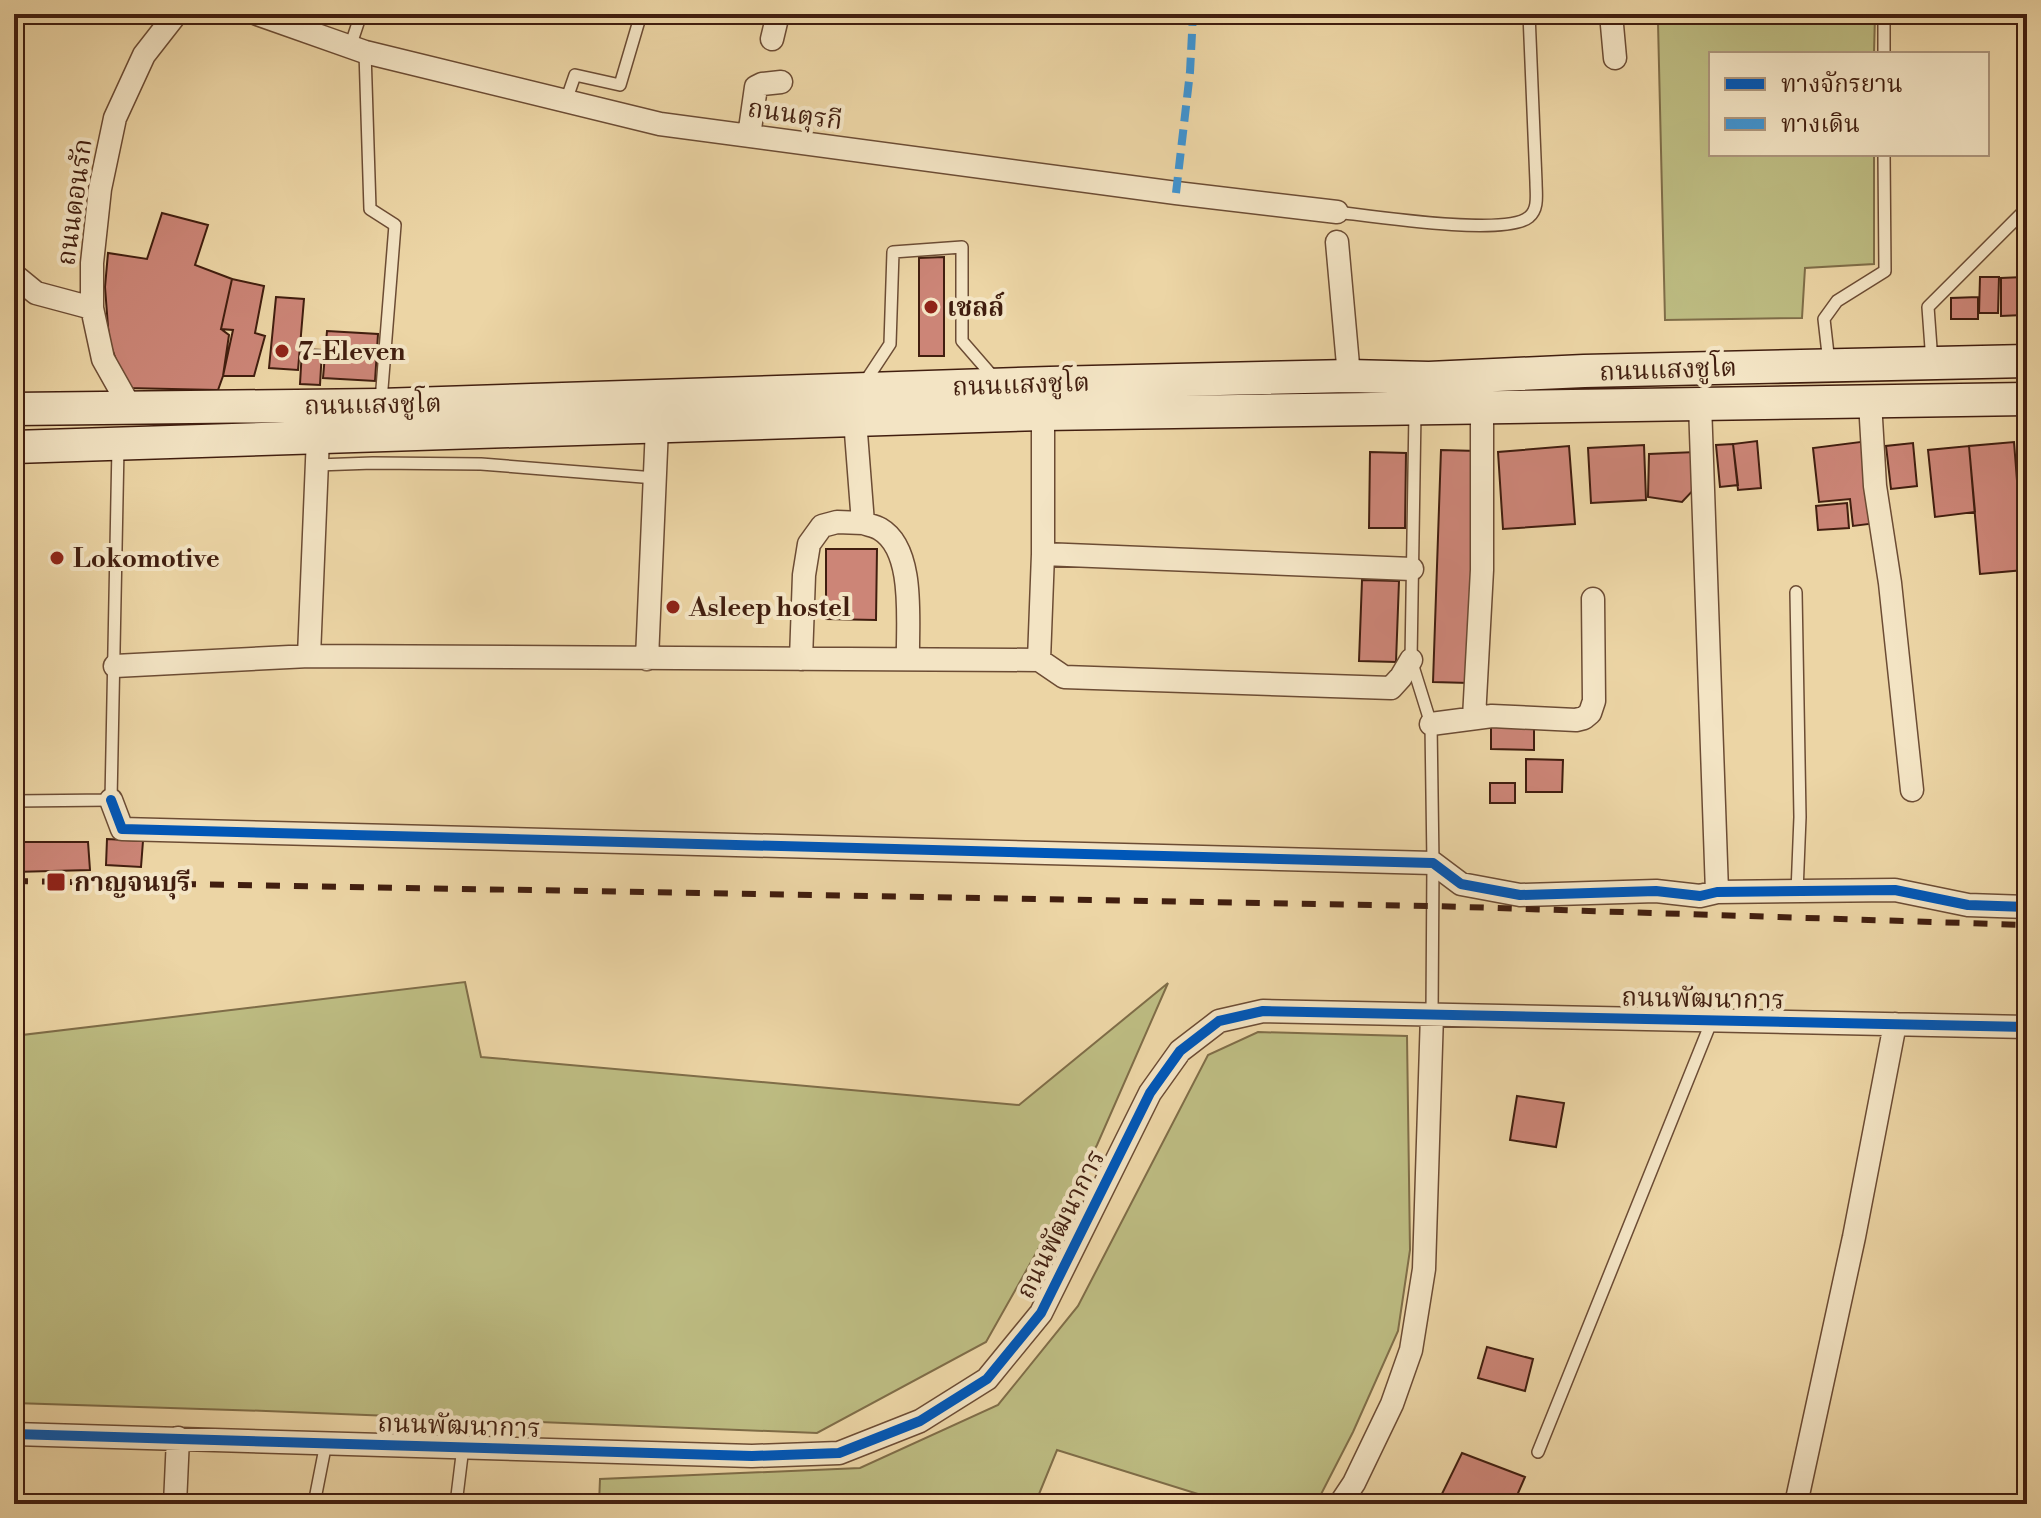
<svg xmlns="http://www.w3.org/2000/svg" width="2041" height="1518" font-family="'Libre Bodoni','Noto Serif Thai',serif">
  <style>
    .green { fill: #bdbc82; stroke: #7f6d48; stroke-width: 2 }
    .building { fill: #cc8577; stroke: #411e0f; stroke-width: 2 }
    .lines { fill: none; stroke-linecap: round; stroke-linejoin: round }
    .lane-casing { stroke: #6c4c34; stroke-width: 14 }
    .street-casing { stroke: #6c4c34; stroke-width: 25 }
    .secondary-casing { stroke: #411e0f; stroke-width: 35 }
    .lane { stroke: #f3e4c4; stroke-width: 11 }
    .street { stroke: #f3e4c4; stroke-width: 22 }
    .secondary { stroke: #f3e4c4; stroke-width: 32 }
    .rail { stroke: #411e0f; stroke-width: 6; stroke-dasharray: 14 14; stroke-linecap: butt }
    .quiet { stroke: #3f94d2; stroke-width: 8; stroke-dasharray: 16 8; stroke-linecap: butt }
    .cycleway-casing { stroke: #f3e4c4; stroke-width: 15 }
    .cycleway { stroke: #0057b8; stroke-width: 10 }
    .poi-dot { fill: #8f2418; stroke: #f3e4c4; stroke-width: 3 }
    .labels { text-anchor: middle; stroke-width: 8; stroke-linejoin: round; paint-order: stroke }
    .street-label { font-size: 26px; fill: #411e0f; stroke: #f3e4c4 }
    .poi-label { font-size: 26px; font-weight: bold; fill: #411e0f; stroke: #f3e4c4; text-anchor: start }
  </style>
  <rect width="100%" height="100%" fill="#ecd5a5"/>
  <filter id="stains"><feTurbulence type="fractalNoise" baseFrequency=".0025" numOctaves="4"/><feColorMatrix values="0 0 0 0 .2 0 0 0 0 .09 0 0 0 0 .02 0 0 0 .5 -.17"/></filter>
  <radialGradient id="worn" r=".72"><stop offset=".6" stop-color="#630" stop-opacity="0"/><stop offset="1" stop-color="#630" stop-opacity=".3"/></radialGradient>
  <!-- green -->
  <path class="green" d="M1712 14H1875L1874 54H1711V154H1874V264L1805 268 1802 318 1665 320 1658 23 1711 21Z
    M465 982 481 1057 1019 1105 1168 983 1097 1145 986 1342 817 1433 266 1411 14 1403V1036Z
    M1258 1032 1407 1036 1410 1250 1398 1331 1353 1432 1316 1504H1230L1057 1450 1035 1504H599L600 1479 860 1468 998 1405 1078 1306 1208 1055Z"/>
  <!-- building -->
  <path class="building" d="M162 213 208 225 195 265 232 279 221 329 229 335 223 376 218 390 126 388 109 340 105 287 108 253 147 259Z
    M944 257V356H919V258Z
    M1980 277H1999L1998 313H1979Z
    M2023 277V315L2001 316V278Z
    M232 279 264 286 255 333 265 336 254 376H223L233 330 221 329Z
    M276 297 304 299 298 370 269 368Z
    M1978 297V319H1951V298Z
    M327 331 378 334 375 381 323 378Z
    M302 349 322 350 320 385 300 384Z
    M1757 441 1761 488 1738 490 1733 444Z
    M1868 441 1877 523 1853 526 1850 499 1819 502 1813 448Z
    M2014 442 2024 570 1980 574 1969 446Z
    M1913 443 1917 486 1891 489 1886 446Z
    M1733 444 1738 485 1720 487 1716 445Z
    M1644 445 1646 500 1591 503 1588 448Z
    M1569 446 1575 524 1503 529 1498 452Z
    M1969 446 1975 512 1935 517 1928 450Z
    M1441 450 1477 451 1469 683 1433 682Z
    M1370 452 1406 453 1405 528H1369Z
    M1696 452 1700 483 1682 502 1648 497 1649 454Z
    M1847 503 1849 528 1818 530 1816 506Z
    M826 549H877L876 620 826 619Z
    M1362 580 1399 581 1396 662 1359 661Z
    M1491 725H1534V750L1491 749Z
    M1526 759 1563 760 1562 792H1526Z
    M1490 783H1515V803H1490Z
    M107 839 143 841 141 867 106 865Z
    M14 842H88L90 870 14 872Z
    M14 988H24V1021L14 1022Z
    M1517 1096 1564 1103 1556 1147 1510 1140Z
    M1487 1347 1533 1359 1525 1391 1478 1378Z
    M1462 1453 1525 1477 1515 1500 1517 1504H1437Z"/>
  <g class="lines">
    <!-- lane casing -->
    <g class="lane-casing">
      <path id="lane" d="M1884 14V54
        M350 47 361 14
        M365 52 370 209 395 225 381 401
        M566 101 575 75 620 85 641 14
        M1337 212C1371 216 1506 237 1529 217 1539 209 1536 194 1536 182L1529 14
        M1932 362 1928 307 2027 208
        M1829 363 1824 319 1837 301 1885 271 1884 154
        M863 385 890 344 893 252 962 247V341L995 379
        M1415 412 1411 660 1431 724 1433 863 1432 1014
        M317 465 373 463 481 464 655 478
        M1796 592 1800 817 1797 892
        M2025 654 2027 604
        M14 801 111 800 118 447
        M1538 1452 1712 1020
        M314 1504 326 1443
        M456 1504 463 1447"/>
    </g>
    <!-- street casing -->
    <g class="street-casing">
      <path id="street" d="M257 14 365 52 660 124 1176 193 1337 212
        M1611 14 1615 58
        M772 39 778 14
        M749 136 756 87 762 84 781 82
        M1337 242 1349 376
        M14 275 36 293 92 308
        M1870 402 1875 486 1890 583 1912 790
        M1700 404 1717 892
        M130 407 103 359 92 308V263L100 189 115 118 144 55 176 14
        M855 420 863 523C868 525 875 526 880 529 916 550 907 624 908 659
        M1043 554 1412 569
        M309 656 318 437
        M647 659 657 427
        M801 659 804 575 809 544 822 526 837 522 863 523
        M1039 660 1043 554V414
        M115 666 309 656 1039 660 1064 677 1391 688 1401 677 1411 660
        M1474 718 1482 570V407
        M1431 724 1492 716 1576 720 1584 718 1590 713 1594 701 1593 599
        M111 800 122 829 1433 863 1461 884 1520 895 1656 891 1700 896 1717 892 1895 890 1968 905 2027 907
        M14 1434 752 1456 839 1453 920 1421 987 1379 1041 1313 1150 1093 1180 1051 1219 1021 1263 1011 2027 1027
        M175 1504 178 1438
        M1340 1504 1354 1483 1392 1404 1411 1350 1424 1269 1432 1014
        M1796 1504 1854 1237 1895 1024"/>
    </g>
    <!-- secondary casing -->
    <g class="secondary-casing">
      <path id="secondary" d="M14 409 380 405 1050 383 1349 376 1429 378 1584 371 2027 361
        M14 447 1043 414 2027 399"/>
    </g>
    <!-- lane -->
    <use href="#lane" class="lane"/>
    <!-- street -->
    <use href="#street" class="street"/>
    <!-- secondary -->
    <use href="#secondary" class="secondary"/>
    <!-- rail -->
    <path class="rail" d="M14 881 1434 906 2027 925"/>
    <!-- quiet -->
    <path class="quiet" d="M1176 193 1190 72 1193 14"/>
    <!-- cycleway casing -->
    <g class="cycleway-casing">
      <path id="cycleway" d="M111 800 122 829 1433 863 1461 884 1520 895 1656 891 1700 896 1717 892 1895 890 1968 905 2027 907
        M14 1434 752 1456 839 1453 920 1421 987 1379 1041 1313 1150 1093 1180 1051 1219 1021 1263 1011 2027 1027"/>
    </g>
    <!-- cycleway -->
    <use href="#cycleway" class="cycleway"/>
  </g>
  <!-- markers -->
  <g class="poi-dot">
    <circle cx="931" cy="307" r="8"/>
    <circle cx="282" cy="351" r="8"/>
    <circle cx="57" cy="558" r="8"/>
    <circle cx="673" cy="607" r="8"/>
    <rect x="46" y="872" width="20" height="20" rx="4"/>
  </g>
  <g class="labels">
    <!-- street labels -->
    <g class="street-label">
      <text transform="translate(795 114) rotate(8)" y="9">ถนนตุรกี</text>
      <text transform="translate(74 202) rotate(-82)" y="9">ถนนดอนรัก</text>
      <text transform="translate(1668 369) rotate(-2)" y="9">ถนนแสงชูโต</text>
      <text transform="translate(1021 384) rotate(-2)" y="9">ถนนแสงชูโต</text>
      <text transform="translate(373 404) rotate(-1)" y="9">ถนนแสงชูโต</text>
      <text transform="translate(1703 998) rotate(1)" y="9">ถนนพัฒนาการ</text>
      <text transform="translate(1060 1224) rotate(-63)" y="9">ถนนพัฒนาการ</text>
      <text transform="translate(459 1425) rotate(2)" y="9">ถนนพัฒนาการ</text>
    </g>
    <!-- poi labels -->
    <g class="poi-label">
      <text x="947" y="316">เชลล์</text>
      <text x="298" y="360">7-Eleven</text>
      <text x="73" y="567">Lokomotive</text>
      <text x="689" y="616">Asleep hostel</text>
      <text x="74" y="891">กาญจนบุรี</text>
    </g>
  </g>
  <!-- margin -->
  <rect width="2041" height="1518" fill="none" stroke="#ecd5a5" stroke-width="48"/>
  <rect x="16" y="16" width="2009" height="1486" fill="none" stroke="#411e0f" stroke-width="4"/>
  <rect x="24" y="24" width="1993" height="1470" fill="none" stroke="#411e0f" stroke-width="2"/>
  <!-- legend -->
  <rect x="1709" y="52" width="280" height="104" fill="#f3e4c4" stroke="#ac957c" stroke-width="2"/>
  <rect x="1725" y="78" width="40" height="12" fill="#0057b8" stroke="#ac957c" stroke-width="2"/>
  <text x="1781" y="92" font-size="24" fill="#411e0f">ทางจักรยาน</text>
  <rect x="1725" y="118" width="40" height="12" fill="#3f94d2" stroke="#ac957c" stroke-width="2"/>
  <text x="1781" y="132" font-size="24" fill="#411e0f">ทางเดิน</text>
  <rect width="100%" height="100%" filter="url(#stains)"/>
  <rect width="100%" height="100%" fill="url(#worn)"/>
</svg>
